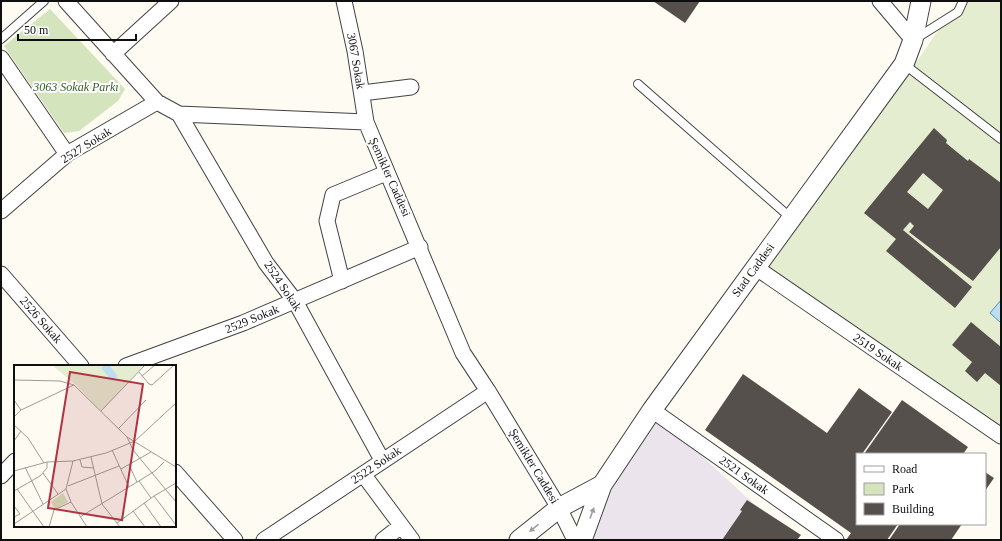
<svg xmlns="http://www.w3.org/2000/svg" width="1002" height="541" font-family="'Times New Roman',serif">
  <style>
    .industrial { fill: #ebe4ec }
    .green { fill: #d4e5be }
    .pitch { fill: #e4edcf }
    .water { fill: #bcdef0; stroke: #4a95bf }
    .building { fill: #56504c; fill-rule: evenodd }
    .lines { fill: none; stroke-linecap: round; stroke-linejoin: round }
    .service-casing { stroke: #424242; stroke-width: 10 }
    .minor-casing { stroke: #424242; stroke-width: 17 }
    .tertiary-casing { stroke: #424242; stroke-width: 21 }
    .service { stroke: #fff; stroke-width: 8 }
    .minor { stroke: #fff; stroke-width: 15 }
    .tertiary { stroke: #fff; stroke-width: 19 }
    .oneway { fill: #9f9f9f }
    .labels { text-anchor: middle; stroke-width: 4; stroke-linejoin: round; paint-order: stroke }
    .street-label { font-size: 12px; fill: #0f0f0f; stroke: #fff }
    .park-label { font-size: 12px; font-style: italic; fill: #346026; stroke: #fff }
    .inset-road { fill: none; stroke: #9e9d97; stroke-width: 1 }
    .view { fill: #b03540; fill-opacity: 0.15; stroke: #b03540; stroke-width: 2 }
    .inset-edge { fill: none; stroke: #0f0f0f; stroke-width: 2 }
  </style>
  <rect width="100%" height="100%" fill="#fdfbf2"/>
  <!-- industrial -->
  <path class="industrial" d="M652 410 793 540H586Z"/>
  <!-- green -->
  <path class="green" d="M50 9 125 89 118 101 79 131 64 133 4 46Z"/>
  <!-- pitch -->
  <path class="pitch" d="M958 1H1001V434L755 267 791 218 920 57Z"/>
  <!-- water -->
  <path class="water" d="M1001 300V323L990 313Z"/>
  <!-- building -->
  <path class="building" d="M653 1H700L685 23Z
    M934 128 947 140 946 143 968 161 969 159 1001 183V247L973 281 909 232 914 226 910 222 903 230 972 287 955 308 886 251 896 239 864 213ZM923 173 943 190 928 209 907 192Z
    M971 322 1001 347V386L985 373 977 382 965 371 972 362 952 345Z
    M743 374 827 433 859 388 892 412 862 454H857V524H898L887 540H846L851 533 705 430Z
    M902 400 968 447 963 454H864Z
    M985 472 994 478 985 491Z
    M747 500 801 535 797 540H722L742 511 740 510Z
    M900 524H962L951 540H889Z"/>
  <g class="lines">
    <!-- service casing -->
    <g class="service-casing">
      <path id="service" d="M1 39 44 1
        M915 39 958 12 963 1
        M904 64 1001 139
        M638 84 791 218"/>
    </g>
    <!-- minor casing -->
    <g class="minor-casing">
      <path id="minor" d="M66 1 157 102 179 114 366 122 463 353 488 391 559 508 575 540
        M344 1 355 51 366 122
        M880 1 913 40
        M113 54 171 1
        M1 58 67 154
        M362 93 411 87
        M179 114 266 263 295 301 382 460
        M1 211 67 154 157 102
        M755 267 1001 436
        M1 274 81 366
        M342 281 327 221 333 195 386 173
        M126 366 243 323 420 247
        M652 410 836 540
        M175 472 235 540
        M363 474 412 540
        M1 476 15 461
        M264 540 488 391
        M383 540 401 526"/>
    </g>
    <!-- tertiary casing -->
    <g class="tertiary-casing">
      <path id="tertiary" d="M519 540 559 508 602 485
        M582 540 602 485 652 410 904 64 913 40 921 1"/>
    </g>
    <!-- service -->
    <use href="#service" class="service"/>
    <!-- minor -->
    <use href="#minor" class="minor"/>
    <!-- tertiary -->
    <use href="#tertiary" class="tertiary"/>
  </g>
  <!-- one-way arrows -->
  <defs><path id="oneway-solid" d="M-6-.8H1V-3.2L6.5 0L1 3.2V.8H-6Z"/></defs>
  <g class="oneway">
    <use href="#oneway-solid" transform="translate(592 513) rotate(-70)"/>
    <use href="#oneway-solid" transform="translate(534 528) rotate(141)"/>
  </g>
  <g class="labels">
    <!-- street labels -->
    <g class="street-label">
      <text transform="translate(356 61) rotate(80)" y="4">3067 Sokak</text>
      <text transform="translate(86 145) rotate(-32)" y="4">2527 Sokak</text>
      <text transform="translate(390 177) rotate(66)" y="4">Şemikler Caddesi</text>
      <text transform="translate(753 270) rotate(-54)" y="4">Stad Caddesi</text>
      <text transform="translate(283 286) rotate(56)" y="4">2524 Sokak</text>
      <text transform="translate(252 319) rotate(-22)" y="4">2529 Sokak</text>
      <text transform="translate(41 320) rotate(49)" y="4">2526 Sokak</text>
      <text transform="translate(878 352) rotate(34)" y="4">2519 Sokak</text>
      <text transform="translate(376 465) rotate(-34)" y="4">2522 Sokak</text>
      <text transform="translate(534 466) rotate(59)" y="4">Şemikler Caddesi</text>
      <text transform="translate(744 475) rotate(35)" y="4">2521 Sokak</text>
    </g>
    <!-- park labels -->
    <g class="park-label">
      <text x="76" y="91">3063 Sokak Parkı</text>
    </g>
  </g>
  <!-- overview -->
  <g transform="translate(14 365)">
    <rect width="162" height="162" fill="#fdfbf2"/>
    <path d="M49 128 54 137 41 144 37 137Z" fill="#d4e5be"/>
    <path d="M130 0 87 46 62 20 39 1Z" fill="#e4edcf"/>
    <path d="M91 0H95L104 11 98 16 87 3Z" fill="#bcdef0"/>
    <path class="inset-road" d="M125 7 135 19 138 20 160 0M128 11 141 0M0 15 46 16 60 20 113 72 162 102M0 35 7 45M87 46 131 0M0 52 7 45 60 20M0 60 14 73 30 98M104 64 132 35M113 72 119 85 162 137M0 76 7 66M98 85 115 122M77 92 88 139 106 162M66 95 68 102 80 103M115 100 123 117M11 102 29 139M107 104 137 87M0 106 33 97 59 96M29 108 44 129M125 116 137 133M54 121 105 101M3 124 30 162M52 124 57 137 73 162M0 126 26 111 33 103V97M140 131 162 160M130 138 147 162M0 141 6 149 0 152M119 146 131 162M66 152 141 106 150 97M103 158 140 131 162 118M0 159 52 124 59 96 92 88 121 76 162 38M35 162 40 145 57 137"/>
    <path class="view" d="M56 7 129 19 108 155 34 143Z"/>
    <rect width="162" height="162" class="inset-edge"/>
  </g>
  <!-- border -->
  <rect width="1002" height="541" fill="none" stroke="#0f0f0f" stroke-width="4"/>
  <!-- legend -->
  <rect x="856" y="453" width="130" height="72" fill="#ffffff" stroke="#9f9f9f"/>
  <rect x="864" y="466" width="20" height="6" fill="#ffffff" stroke="#9f9f9f"/>
  <text x="892" y="473" font-size="12" fill="#0f0f0f">Road</text>
  <rect x="864" y="483" width="20" height="12" fill="#d4e5be" stroke="#9f9f9f"/>
  <text x="892" y="493" font-size="12" fill="#0f0f0f">Park</text>
  <rect x="864" y="503" width="20" height="12" fill="#56504c" stroke="#9f9f9f"/>
  <text x="892" y="513" font-size="12" fill="#0f0f0f">Building</text>
  <!-- scale -->
  <path d="M18 34v6h118v-6" fill="none" stroke="#0f0f0f" stroke-width="2"/>
  <text x="24" y="34" font-size="12" fill="#0f0f0f" stroke="#ffffff" stroke-width="3" paint-order="stroke">50 m</text>
</svg>
